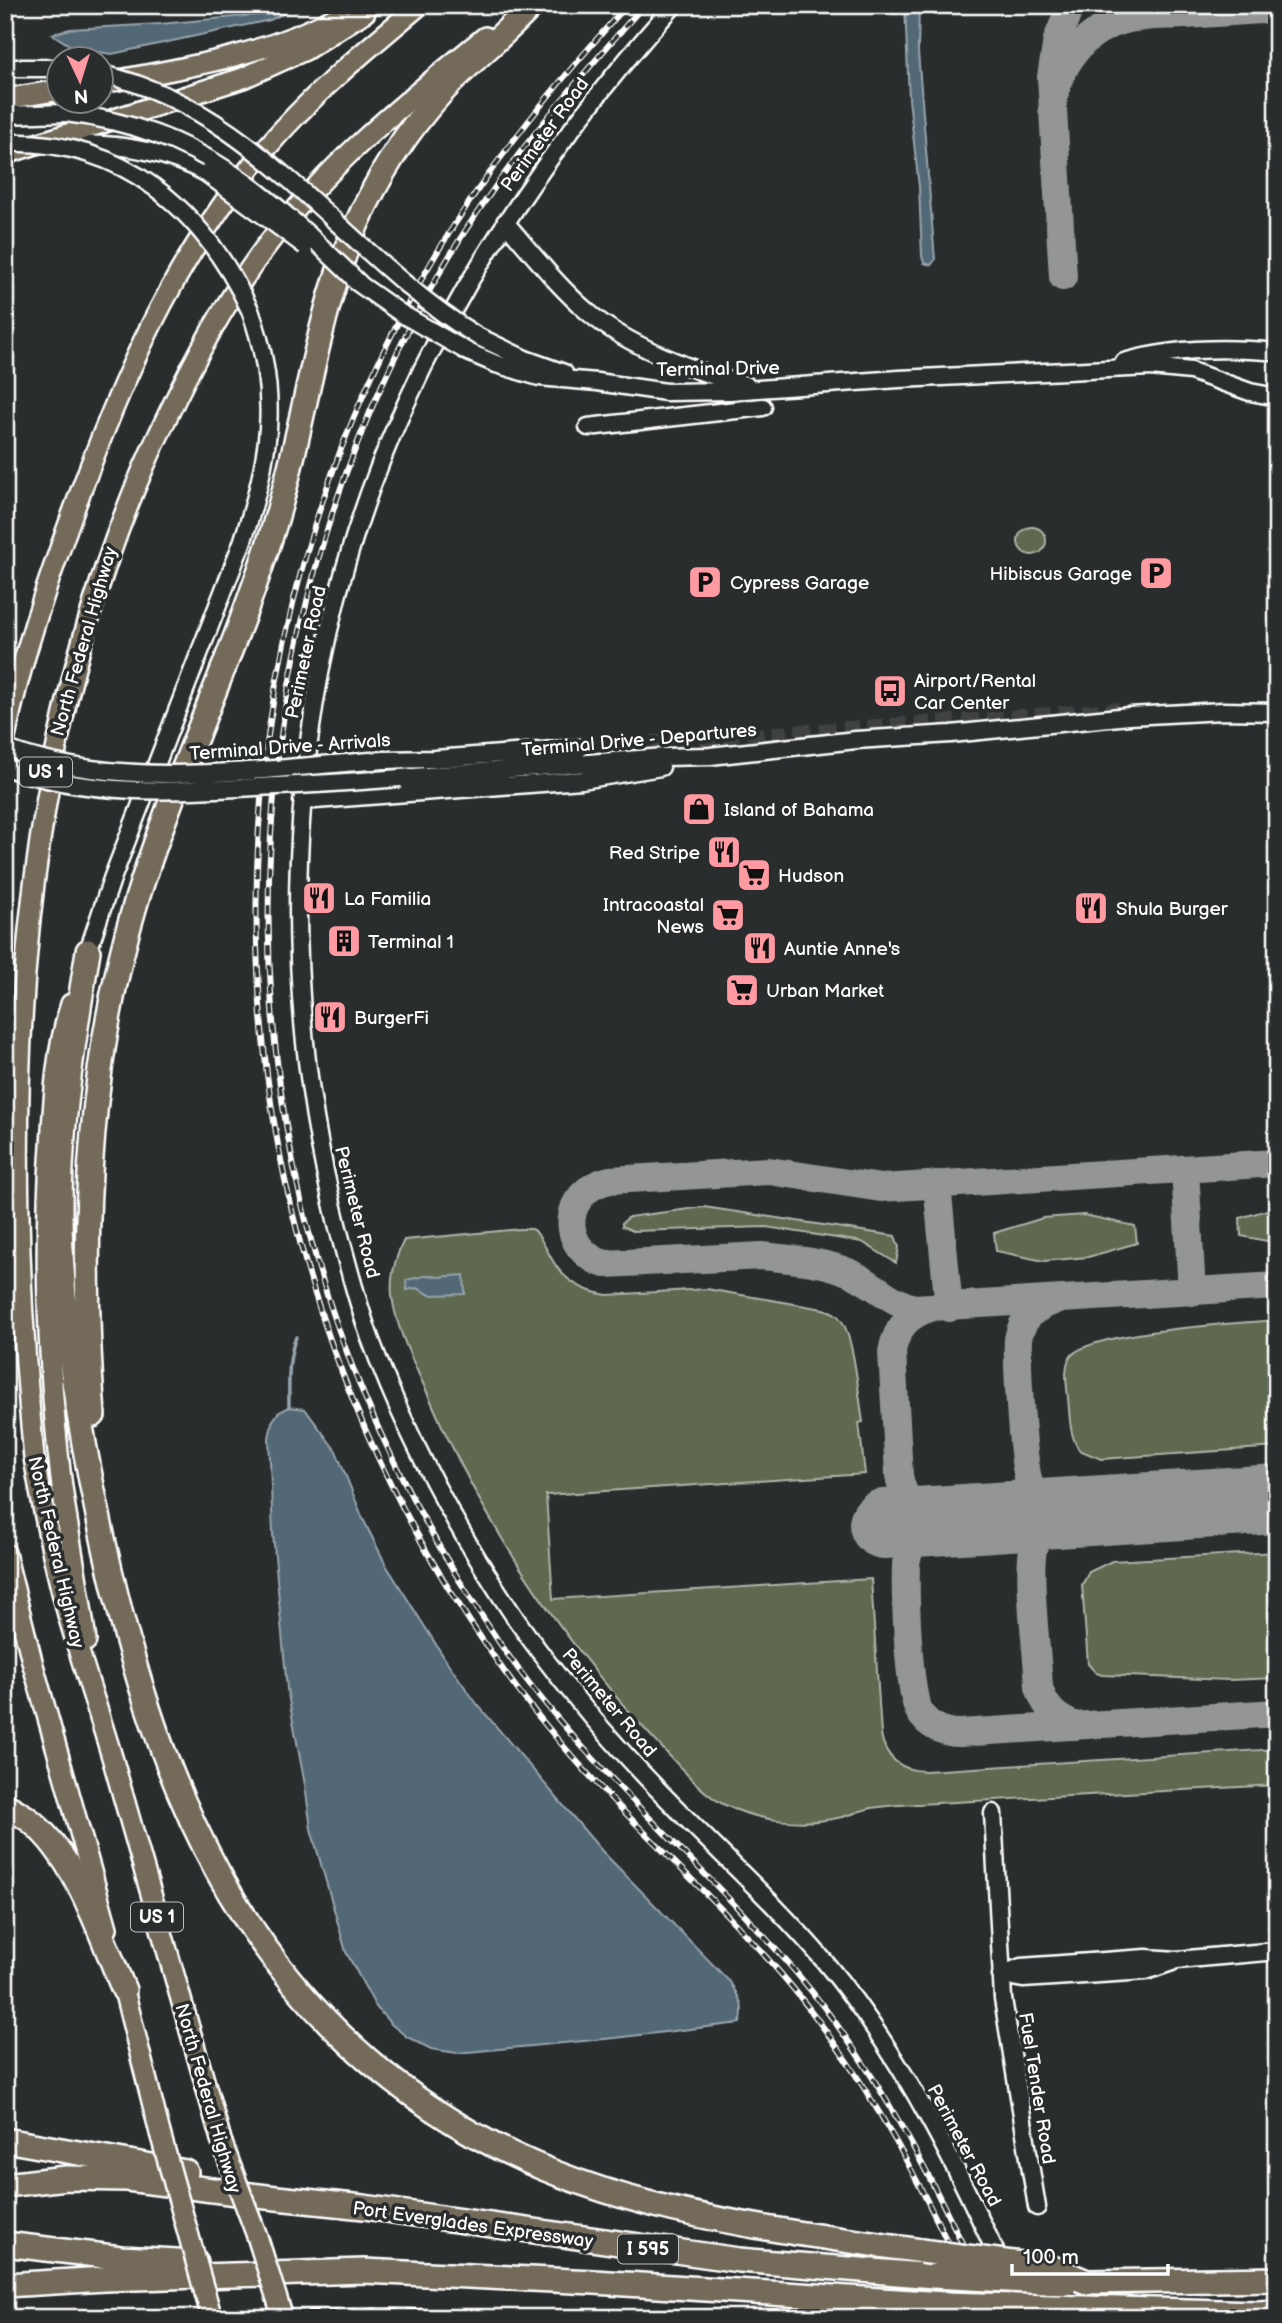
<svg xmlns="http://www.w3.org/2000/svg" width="1282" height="2323" font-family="'Balsamiq Sans',sans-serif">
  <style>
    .green { fill: #5e6950; stroke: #aeb4a8; stroke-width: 2 }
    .water { fill: #526876; stroke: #97a4ad; stroke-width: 2 }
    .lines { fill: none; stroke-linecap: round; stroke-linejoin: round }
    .stream { stroke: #97a4ad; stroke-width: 3.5 }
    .taxiway { stroke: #949696; stroke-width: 28 }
    .runway { stroke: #949696; stroke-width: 70 }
    .minor-tunnel { stroke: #3f4243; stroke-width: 16; stroke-dasharray: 16 8; stroke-linecap: butt }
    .minor-casing { stroke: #fff; stroke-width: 21 }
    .major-casing { stroke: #fff; stroke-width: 24 }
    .highway-casing { stroke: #fff; stroke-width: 28 }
    .minor { stroke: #2a2d2e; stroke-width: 16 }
    .major { stroke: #736b5a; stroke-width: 19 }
    .highway { stroke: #736b5a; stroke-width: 23 }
    .rail-casing { stroke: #fff; stroke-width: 6 }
    .rail { stroke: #2a2d2e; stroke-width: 3.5; stroke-dasharray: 10; stroke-linecap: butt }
    .minor-bridge-casing { stroke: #fff; stroke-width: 21; stroke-linecap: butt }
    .major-bridge-casing { stroke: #fff; stroke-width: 24; stroke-linecap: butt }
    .highway-bridge-casing { stroke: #fff; stroke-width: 28; stroke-linecap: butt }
    .minor-bridge { stroke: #2a2d2e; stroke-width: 16 }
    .major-bridge { stroke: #736b5a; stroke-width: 19 }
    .highway-bridge { stroke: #736b5a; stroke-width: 23 }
    .labels { text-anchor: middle; stroke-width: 7; stroke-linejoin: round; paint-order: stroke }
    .shield { fill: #2a2d2e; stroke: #bfc0c0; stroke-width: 2 }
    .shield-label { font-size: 18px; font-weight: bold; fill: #fff }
    .street-label { font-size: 19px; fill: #fff; stroke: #2a2d2e }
    .poi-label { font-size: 19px; fill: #fff; stroke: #2a2d2e; text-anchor: start }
  </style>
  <rect width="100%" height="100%" fill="#2a2d2e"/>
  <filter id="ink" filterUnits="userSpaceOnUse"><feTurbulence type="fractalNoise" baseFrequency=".0143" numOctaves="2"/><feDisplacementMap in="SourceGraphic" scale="14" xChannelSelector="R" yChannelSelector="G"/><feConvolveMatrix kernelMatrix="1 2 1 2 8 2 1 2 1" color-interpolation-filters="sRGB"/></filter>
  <g filter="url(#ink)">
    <!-- green -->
    <path class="green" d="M1018 541a14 14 0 1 1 28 0a14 14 0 1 1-28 0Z
      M704 1207 895 1236 899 1247 896 1263 862 1242 766 1227 633 1231 622 1226V1223L629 1217Z
      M1277 1207V1243L1241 1236 1240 1218Z
      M1084 1215 1135 1226 1137 1243 1088 1257 1044 1261 996 1251 994 1233 1043 1218Z
      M521 1229H532L536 1232C543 1241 547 1251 553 1261 564 1281 585 1292 607 1295L707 1289 823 1309C830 1311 837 1313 841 1320 854 1337 859 1398 863 1422L859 1423 865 1474 546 1495 553 1599 871 1579 881 1734C885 1758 901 1771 926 1771L1277 1749V1785L899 1805C889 1806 878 1806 868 1809 859 1811 851 1815 842 1817 804 1826 759 1822 723 1804 701 1792 682 1769 665 1751 565 1646 483 1524 426 1390 413 1361 396 1328 392 1296 390 1276 395 1258 404 1240Z
      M1277 1320V1447L1101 1459 1079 1450C1069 1434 1070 1417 1068 1398 1067 1386 1063 1366 1071 1356 1090 1331 1241 1323 1277 1320Z
      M1277 1552V1678L1229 1680 1102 1675 1096 1673 1088 1664 1082 1585 1089 1572 1112 1561Z"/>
    <!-- water -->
    <path class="water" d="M905 5H919L918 52 935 260 931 265 924 263 922 256 919 187 909 99Z
      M287 12 270 20 112 54 76 49 52 34 70 29 160 24Z
      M429 1275 438 1277 464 1275 465 1294 430 1295 417 1288 407 1290 406 1280Z
      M289 1407 305 1409 336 1451 363 1519 386 1565 447 1662 477 1704 602 1851 730 1982C738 1996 746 2006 740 2023L615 2038 457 2053 431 2049 407 2037 391 2024 376 2007 346 1952 335 1913 311 1829 305 1785 287 1689 273 1534 269 1438 272 1422 278 1413Z"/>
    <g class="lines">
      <!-- stream -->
      <path class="stream" d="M289 1407C289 1383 287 1360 296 1337"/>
      <!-- taxiway -->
      <path class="taxiway" d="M1052 109C1057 69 1080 33 1121 21 1141 15 1164 16 1185 15 1216 13 1246 11 1277 9
        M1063 277 1051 77 1057 40 1071 5
        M1277 1163 881 1188 769 1171 610 1180C561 1190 558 1250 605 1264L762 1256C789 1259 822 1261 848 1272 871 1281 888 1301 914 1308L1277 1286
        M1185 1169 1192 1292
        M937 1184 949 1308
        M1054 1301C1034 1308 1022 1318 1018 1339 1017 1361 1022 1473 1031 1487 1040 1503 1054 1509 1071 1512
        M930 1308C907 1315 896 1329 892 1352L899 1475C903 1502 920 1516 947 1520
        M1071 1512C1056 1519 1041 1527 1035 1543 1025 1565 1038 1658 1039 1687 1045 1708 1056 1719 1077 1726
        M947 1520C926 1529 908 1540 906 1565 905 1592 908 1690 919 1711 927 1726 944 1733 960 1733L1277 1713"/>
      <!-- runway -->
      <path class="runway" d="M884 1524 1277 1499"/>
      <!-- minor-tunnel -->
      <path class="minor-tunnel" d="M580 748 1119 710"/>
      <!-- minor casing -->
      <g class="minor-casing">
        <path id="minor" d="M674 5C565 127 470 261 403 410 288 664 270 955 337 1224 347 1263 357 1301 370 1338 407 1438 457 1531 516 1619 564 1688 619 1751 678 1810 728 1861 780 1908 825 1962 913 2068 969 2194 1026 2318
          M5 68H60
          M5 115 66 113
          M59 145C110 142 160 148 206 173
          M505 222C532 253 558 287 589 313 628 346 698 373 746 385
          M477 336 525 359 564 373
          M468 352 496 364 539 377 597 382 666 392 730 391 899 379 1151 367 1191 371 1250 392 1277 397
          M1124 362C1172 348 1227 347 1277 352
          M588 427 763 407
          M5 748 21 754
          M384 760 435 759 580 748
          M401 778 664 757 710 756 856 740 951 734 1129 716 1223 711 1277 712
          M302 801 582 780 661 767
          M88 951 112 879 242 543C270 459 281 395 250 310
          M993 1813 1003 1999 1037 2207
          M1001 1975 1021 1967 1146 1958 1177 1960 1277 1951
          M1001 1975 1023 1979 1146 1971 1172 1962"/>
      </g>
      <!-- major casing -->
      <g class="major-casing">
        <path id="major" d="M102 83C184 68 264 56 339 16
          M5 99 60 90
          M5 154 243 78 305 50 365 12
          M5 738C20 662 46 587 72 515 119 385 173 259 263 152 308 98 362 53 416 8
          M71 1004C56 1049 54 1098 51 1145 43 1256 48 1368 61 1479 68 1533 79 1587 86 1641
          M5 1553 33 1665 107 1928
          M121 1978 160 2133
          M222 2143C185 2014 149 1886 112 1757 98 1710 82 1663 68 1615 54 1564 43 1511 34 1458 0 1111 11 738 166 419 195 357 228 296 270 241 331 161 408 100 485 37
          M204 2290 212 2318"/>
      </g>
      <!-- highway casing -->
      <g class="highway-casing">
        <path id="highway" d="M88 951C74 1037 60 1122 60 1209 60 1311 78 1421 99 1520 152 1773 237 1999 473 2134 610 2212 768 2229 921 2251
          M93 1415C80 1244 86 1067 136 902 176 773 236 652 275 523 309 412 317 292 374 189 398 144 429 102 466 68 488 47 511 28 532 5
          M5 1805C14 1810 25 1816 33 1823 78 1861 101 1937 124 1990
          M5 2140 186 2172
          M5 2185 66 2178 127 2179 267 2197 364 2207 739 2260 934 2276
          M5 2244 121 2258 196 2262
          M1087 2282 1277 2279
          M5 2285 105 2279 364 2271 594 2282 944 2304
          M1239 2314 1277 2312"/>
      </g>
      <!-- minor -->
      <use href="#minor" class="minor"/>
      <!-- major -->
      <use href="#major" class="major"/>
      <!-- highway -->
      <use href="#highway" class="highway"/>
      <!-- rail casing -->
      <g class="rail-casing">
        <path id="rail" d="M627 5C556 84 489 165 435 256 176 690 202 1243 492 1654 524 1701 561 1745 600 1787 664 1854 733 1916 792 1987 875 2088 929 2200 983 2318
          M644 5C570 88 499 171 443 267 268 565 222 931 317 1262 356 1399 420 1525 499 1642 585 1768 702 1861 799 1976 885 2078 941 2198 998 2318
          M238 2318C328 2308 418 2307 508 2318"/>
      </g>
      <!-- rail -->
      <use href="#rail" class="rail"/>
      <!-- minor-bridge casing -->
      <g class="minor-bridge-casing">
        <path id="minor-bridge" d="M102 74C259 109 345 256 477 336
          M66 113C200 129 270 196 362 286
          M5 143C123 139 202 208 250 310
          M206 173 305 246
          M355 281 402 314 468 352
          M21 754C138 790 265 768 384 760
          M5 767C86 796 172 792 256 787 304 785 352 782 401 778"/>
      </g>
      <!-- major-bridge casing -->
      <g class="major-bridge-casing">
        <path id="major-bridge" d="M160 2133 204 2290
          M222 2143 257 2236 283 2318"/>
      </g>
      <!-- highway-bridge casing -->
      <g class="highway-bridge-casing">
        <path id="highway-bridge" d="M921 2251 1053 2268 1087 2282
          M934 2276 1066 2283
          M944 2304 1257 2313"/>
      </g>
      <!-- minor-bridge -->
      <use href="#minor-bridge" class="minor-bridge"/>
      <!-- major-bridge -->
      <use href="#major-bridge" class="major-bridge"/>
      <!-- highway-bridge -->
      <use href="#highway-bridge" class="highway-bridge"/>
    </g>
  </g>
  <!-- icons -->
  <defs>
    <g id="parking-square" transform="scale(1.75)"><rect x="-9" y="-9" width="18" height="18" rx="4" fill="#ff9aa2" stroke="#2a2d2e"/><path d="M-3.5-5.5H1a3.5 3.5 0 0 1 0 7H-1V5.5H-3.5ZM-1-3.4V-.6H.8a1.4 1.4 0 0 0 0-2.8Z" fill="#111"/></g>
    <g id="bus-square" transform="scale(1.75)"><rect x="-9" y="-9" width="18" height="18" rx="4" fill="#ff9aa2" stroke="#2a2d2e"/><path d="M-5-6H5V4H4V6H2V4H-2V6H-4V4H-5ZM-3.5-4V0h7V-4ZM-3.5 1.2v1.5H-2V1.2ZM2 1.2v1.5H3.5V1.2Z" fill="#111"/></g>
    <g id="shop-square" transform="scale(1.75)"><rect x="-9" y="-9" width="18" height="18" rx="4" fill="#ff9aa2" stroke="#2a2d2e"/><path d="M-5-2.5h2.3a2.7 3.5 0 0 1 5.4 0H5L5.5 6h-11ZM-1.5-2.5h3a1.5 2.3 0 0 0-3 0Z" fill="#111"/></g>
    <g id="restaurant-square" transform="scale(1.75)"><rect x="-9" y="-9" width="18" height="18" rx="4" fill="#ff9aa2" stroke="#2a2d2e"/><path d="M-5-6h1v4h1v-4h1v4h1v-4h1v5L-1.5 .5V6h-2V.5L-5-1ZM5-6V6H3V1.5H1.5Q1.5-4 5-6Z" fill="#111"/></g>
    <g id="supermarket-square" transform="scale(1.75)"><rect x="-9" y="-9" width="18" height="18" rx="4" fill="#ff9aa2" stroke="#2a2d2e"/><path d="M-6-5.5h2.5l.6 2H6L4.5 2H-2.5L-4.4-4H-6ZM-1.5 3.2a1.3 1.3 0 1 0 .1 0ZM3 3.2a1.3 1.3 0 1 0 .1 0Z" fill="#111"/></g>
    <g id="building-square" transform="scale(1.75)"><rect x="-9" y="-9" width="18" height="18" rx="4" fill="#ff9aa2" stroke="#2a2d2e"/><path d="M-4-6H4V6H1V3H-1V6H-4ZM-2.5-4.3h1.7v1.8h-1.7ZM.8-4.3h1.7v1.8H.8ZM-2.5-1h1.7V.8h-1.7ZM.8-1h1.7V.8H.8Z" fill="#111"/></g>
  </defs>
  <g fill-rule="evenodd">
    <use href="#parking-square" x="1156" y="573"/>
    <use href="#parking-square" x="705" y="582"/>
    <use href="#bus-square" x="890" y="691"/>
    <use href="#shop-square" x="699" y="809"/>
    <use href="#restaurant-square" x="724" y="852"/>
    <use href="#supermarket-square" x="754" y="875"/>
    <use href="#restaurant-square" x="319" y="898"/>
    <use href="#restaurant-square" x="1091" y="908"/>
    <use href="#supermarket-square" x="728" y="915"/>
    <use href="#building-square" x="344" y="941"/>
    <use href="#restaurant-square" x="760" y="948"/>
    <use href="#supermarket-square" x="742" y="990"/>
    <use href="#restaurant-square" x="330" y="1017"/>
  </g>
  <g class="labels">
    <!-- shield labels -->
    <g class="shield">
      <rect x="20" y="757.5" width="52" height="29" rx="5"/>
      <rect x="131" y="1902.5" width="52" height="29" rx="5"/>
      <rect x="618" y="2234.5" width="60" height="29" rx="5"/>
    </g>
    <g class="shield-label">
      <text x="46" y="778">US 1</text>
      <text x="157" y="1923">US 1</text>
      <text x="648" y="2255">I 595</text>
    </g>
    <!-- street labels -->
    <g class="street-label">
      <text transform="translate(544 134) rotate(-54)" y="7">Perimeter Road</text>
      <text transform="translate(718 368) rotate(-1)" y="7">Terminal Drive</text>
      <text transform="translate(83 641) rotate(-74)" y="7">North Federal Highway</text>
      <text transform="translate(305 652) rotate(-78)" y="7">Perimeter Road</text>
      <text transform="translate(639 739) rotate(-5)" y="7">Terminal Drive - Departures</text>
      <text transform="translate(290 746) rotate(-4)" y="7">Terminal Drive - Arrivals</text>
      <text transform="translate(358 1212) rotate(76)" y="7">Perimeter Road</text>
      <text transform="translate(57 1552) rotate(77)" y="7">North Federal Highway</text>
      <text transform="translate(610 1702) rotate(50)" y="7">Perimeter Road</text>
      <text transform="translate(1038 2088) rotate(81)" y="7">Fuel Tender Road</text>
      <text transform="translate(209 2098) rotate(74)" y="7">North Federal Highway</text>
      <text transform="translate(965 2145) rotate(62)" y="7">Perimeter Road</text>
      <text transform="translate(473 2224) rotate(8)" y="7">Port Everglades Expressway</text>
    </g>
    <!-- poi labels -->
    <g class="poi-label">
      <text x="1132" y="580" text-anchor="end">Hibiscus Garage</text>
      <text x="730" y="589">Cypress Garage</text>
      <text x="914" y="687">Airport/Rental<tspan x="914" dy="22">Car Center</tspan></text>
      <text x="724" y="816">Island of Bahama</text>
      <text x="700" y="859" text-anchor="end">Red Stripe</text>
      <text x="778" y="882">Hudson</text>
      <text x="344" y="905">La Familia</text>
      <text x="704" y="911" text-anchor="end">Intracoastal<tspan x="704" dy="22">News</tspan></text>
      <text x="1116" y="915">Shula Burger</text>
      <text x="368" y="948">Terminal 1</text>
      <text x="784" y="955">Auntie Anne's</text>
      <text x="766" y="997">Urban Market</text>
      <text x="354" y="1024">BurgerFi</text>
    </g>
  </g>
  <!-- margin -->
  <rect width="1282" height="2323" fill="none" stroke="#2a2d2e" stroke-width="28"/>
  <rect x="14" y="14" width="1254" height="2295" fill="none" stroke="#fff" stroke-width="2.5" filter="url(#ink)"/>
  <!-- north arrow -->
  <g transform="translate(80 80) rotate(176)"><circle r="33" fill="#2a2d2e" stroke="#7f8182" stroke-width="2"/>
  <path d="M0-5L12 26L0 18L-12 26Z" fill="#ff9aa2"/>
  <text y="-10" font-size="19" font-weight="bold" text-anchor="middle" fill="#ffffff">N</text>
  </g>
  <!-- scale -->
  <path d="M1012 2264v10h156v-10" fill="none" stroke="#ffffff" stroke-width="3.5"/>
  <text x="1023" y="2264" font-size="21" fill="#ffffff" stroke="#2a2d2e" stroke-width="5" paint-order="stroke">100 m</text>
</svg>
